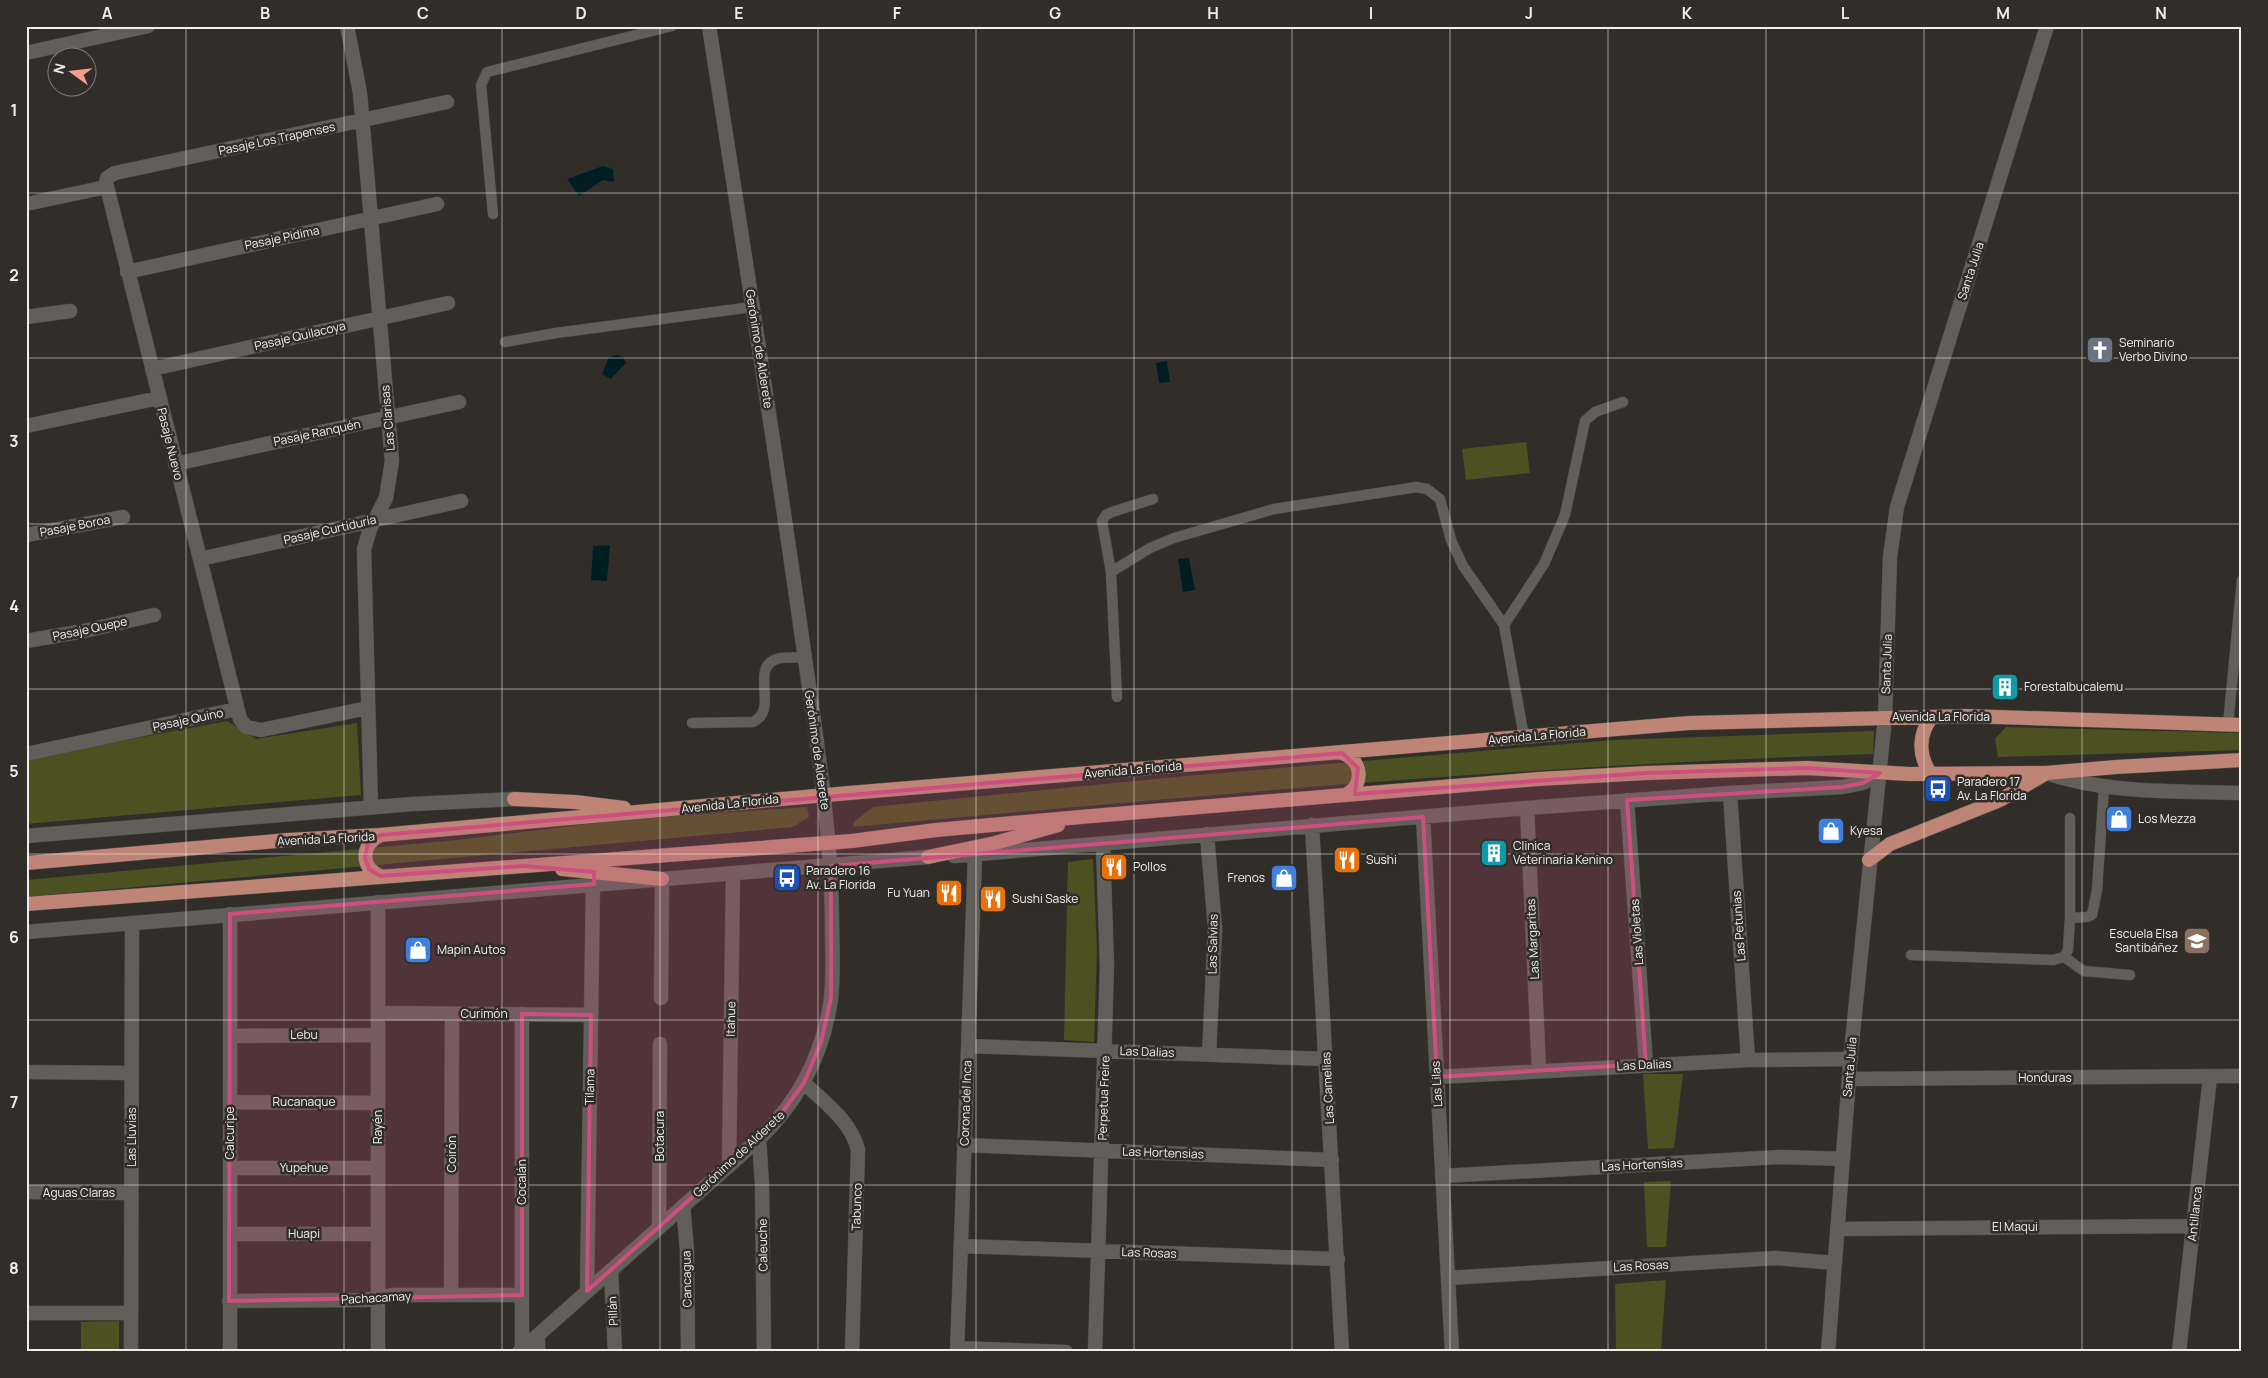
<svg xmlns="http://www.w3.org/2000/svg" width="2268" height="1378" font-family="Manrope,sans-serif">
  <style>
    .green { fill: #4b5121 }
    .water { fill: #001e22 }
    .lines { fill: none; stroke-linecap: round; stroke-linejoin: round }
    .service-casing { stroke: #4d4a47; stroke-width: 11 }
    .minor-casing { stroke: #4d4a47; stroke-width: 15 }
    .tertiary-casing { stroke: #4d4a47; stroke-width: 15 }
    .secondary-casing { stroke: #4d4a47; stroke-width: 15 }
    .primary-casing { stroke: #4d4a47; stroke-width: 15 }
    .service { stroke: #625f5b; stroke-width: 10 }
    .minor { stroke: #625f5b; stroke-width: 14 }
    .tertiary { stroke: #625f5b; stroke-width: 14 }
    .secondary { stroke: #625f5b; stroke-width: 14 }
    .primary { stroke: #be8476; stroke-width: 14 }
    .marked { fill: #ce4e7f; fill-opacity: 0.2; stroke: #ce4e7f; stroke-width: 4; stroke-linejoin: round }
    .grid { fill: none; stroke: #f0eeec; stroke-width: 1; stroke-opacity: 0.55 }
    .labels { text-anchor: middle; stroke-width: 5; stroke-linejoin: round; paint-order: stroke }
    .street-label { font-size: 12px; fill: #f0eeec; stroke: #312e2a }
    .poi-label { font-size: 12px; fill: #f0eeec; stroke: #312e2a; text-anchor: start }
    .neatline { fill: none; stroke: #f0eeec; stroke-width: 2 }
    .grid-label { font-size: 16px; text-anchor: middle; font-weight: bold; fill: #f0eeec }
  </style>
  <rect width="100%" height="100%" fill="#312e2a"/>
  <!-- green -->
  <path class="green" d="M1526 442 1530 473 1466 480 1462 449Z
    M227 721 256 739 357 723 361 795 26 824V759Z
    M2006 727 2242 733V750L1998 757 1995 739Z
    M1874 731 1873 754C1532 765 1193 796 853 827L854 822 873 807 1185 776 1613 740Z
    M807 807 809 817 793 827 26 897V880L457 840 620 820Z
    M1093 859 1097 949 1094 1042 1064 1040 1068 862Z
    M1643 1074H1683L1674 1148 1648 1149Z
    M1671 1181 1666 1247H1647L1644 1182Z
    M1666 1280 1661 1351 1616 1352 1615 1284Z
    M119 1321V1352H81V1322Z"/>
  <!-- water -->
  <path class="water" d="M603 166 613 169 614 182 603 180 579 196 567 179Z
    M617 355 623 357 626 363 611 379 602 374 609 357Z
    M1167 361 1170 382 1159 383 1156 363Z
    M610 545 607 581 591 580 593 546Z
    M1189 558 1195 590 1183 592 1178 559Z"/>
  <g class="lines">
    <!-- service casing -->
    <g class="service-casing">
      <path id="service" d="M493 214 481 85 487 72 672 26
        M505 342 556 333 752 307
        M1111 572 1150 548 1174 538 1274 509 1398 490 1416 487 1427 489 1440 499 1451 540 1463 566 1504 625 1524 737
        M1504 625 1544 564 1565 515 1585 421 1595 412 1623 402
        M1117 697 1111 572 1102 521 1106 515 1112 512 1153 499
        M692 723 753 722C781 709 746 664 781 658 789 657 797 658 805 657
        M2228 725 2242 580
        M2070 918 2087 917 2092 915 2097 890 2104 788
        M1911 955 2053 960 2064 957 2068 950 2070 918V818
        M2064 957 2084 971 2130 975"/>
    </g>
    <!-- minor casing -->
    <g class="minor-casing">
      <path id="minor" d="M347 26 360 93 392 461 386 498 370 529 364 549 371 807
        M26 53 148 26
        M26 204 106 187
        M127 272 437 204
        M26 317 70 311
        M152 369 448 303
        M26 426 159 398
        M175 464 459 402
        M26 535 123 517
        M200 559 461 501
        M26 641 84 631 154 615
        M368 708 261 730 246 727 240 719 106 183 107 178 115 173 447 102
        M1885 717 1890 557 1897 507 2047 26
        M26 754 237 709
        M2046 773C2108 794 2176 791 2242 793
        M1730 793 1748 1060
        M1627 800 1646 1064
        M1527 808 1539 1070
        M1423 817 1452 1352
        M1312 825 1342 1352
        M1207 834 1215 928 1209 1055
        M26 836 413 804 514 799
        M954 856 1527 808 1730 793 1843 787 1863 783 1880 773
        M378 902V1352
        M661 998 662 879
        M378 1013 591 1015
        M522 1014V1349
        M230 1036 378 1035
        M968 1046 1326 1059
        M26 1072 132 1073
        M1437 1077 1748 1060 1851 1059
        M1849 1079 2242 1076
        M804 1083C825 1103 851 1121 858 1150L852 1352
        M230 1102 378 1103
        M759 1139 762 1184 764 1352
        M964 1145 1332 1160
        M729 1166 733 873
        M230 1168H378
        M1442 1176 1782 1157 1843 1159
        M26 1192 131 1193
        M683 1206 687 1250 688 1352
        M659 1227 660 1044
        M1837 1229 2193 1226
        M230 1234H378
        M961 1246 1338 1259
        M611 1270 615 1352
        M1448 1278 1776 1258 1835 1263
        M587 1291 593 884
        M451 1295 452 1014
        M229 1301 365 1300 394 1295H522
        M26 1313H131
        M538 1335V1352
        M957 1348 1066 1352
        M131 1352 132 923
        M230 1352V914
        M957 1352 975 855
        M1095 1352 1107 966 1103 844
        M2179 1352 2210 1077"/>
    </g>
    <!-- tertiary casing -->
    <g class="tertiary-casing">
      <path id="tertiary" d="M519 1352 759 1139C799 1101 823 1055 831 999 834 973 832 945 832 919 831 827 816 736 803 645 774 438 741 232 709 26
        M1828 1352 1851 1052 1885 717"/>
    </g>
    <!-- secondary casing -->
    <g class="secondary-casing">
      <path id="secondary" d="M26 932 928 857"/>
    </g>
    <!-- primary casing -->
    <g class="primary-casing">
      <path id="primary" d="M1342 753C1362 760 1365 784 1346 795
        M1931 774C1918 756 1918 734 1932 717
        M514 799 575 802 624 808
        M928 857 995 843 1058 825
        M1869 860 1890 844 2000 800 2045 774
        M26 863 288 840 380 835 849 793 1689 723 1967 716 2242 725
        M562 869 662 879
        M380 876C360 867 361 845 380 835
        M26 904 852 841 936 830 1092 816 1538 779 1646 773 1807 768 1909 774 2046 773 2116 767 2242 760"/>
    </g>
    <!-- service -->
    <use href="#service" class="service"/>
    <!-- minor -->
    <use href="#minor" class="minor"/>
    <!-- tertiary -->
    <use href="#tertiary" class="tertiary"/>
    <!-- secondary -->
    <use href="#secondary" class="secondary"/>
    <!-- primary -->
    <use href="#primary" class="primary"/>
  </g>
  <!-- marked area -->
  <path class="marked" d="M1342 753 1358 768 1355 794 1646 773 1807 768 1880 773 1863 783 1843 787 1627 800 1646 1064 1437 1077 1423 817 831 866V998L821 1042 804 1083 772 1126 587 1291 591 1015 522 1014V1295L229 1301 230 914 594 884V872L524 866 380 876 369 869 365 858 368 844 380 835Z"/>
  <!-- grid -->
  <path class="grid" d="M186 26V1352M344 26V1352M502 26V1352M660 26V1352M818 26V1352M976 26V1352M1134 26V1352M1292 26V1352M1450 26V1352M1608 26V1352M1766 26V1352M1924 26V1352M2082 26V1352M26 193H2242M26 358H2242M26 524H2242M26 689H2242M26 854H2242M26 1020H2242M26 1185H2242"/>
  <!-- icons -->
  <defs>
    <g id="church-square" transform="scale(1.4375)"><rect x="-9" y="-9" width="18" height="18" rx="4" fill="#6b7280" stroke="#312e2a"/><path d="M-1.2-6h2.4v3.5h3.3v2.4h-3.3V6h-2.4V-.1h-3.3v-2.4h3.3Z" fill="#fff"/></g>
    <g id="building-square" transform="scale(1.4375)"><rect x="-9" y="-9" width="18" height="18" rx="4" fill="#0f9aa8" stroke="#312e2a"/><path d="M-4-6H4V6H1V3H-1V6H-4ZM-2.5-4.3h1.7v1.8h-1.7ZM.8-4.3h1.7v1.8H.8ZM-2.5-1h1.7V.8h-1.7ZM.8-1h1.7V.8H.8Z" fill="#fff"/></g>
    <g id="bus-square" transform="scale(1.4375)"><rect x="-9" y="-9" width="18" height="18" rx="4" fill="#1a4fb4" stroke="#312e2a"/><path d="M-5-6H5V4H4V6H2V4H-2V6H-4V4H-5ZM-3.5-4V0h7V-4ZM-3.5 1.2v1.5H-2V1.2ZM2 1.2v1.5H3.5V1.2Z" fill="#fff"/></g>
    <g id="shop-square" transform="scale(1.4375)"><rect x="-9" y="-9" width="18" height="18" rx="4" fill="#3f7fe0" stroke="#312e2a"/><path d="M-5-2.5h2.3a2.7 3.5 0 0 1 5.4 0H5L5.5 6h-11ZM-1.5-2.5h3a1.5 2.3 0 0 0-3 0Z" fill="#fff"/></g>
    <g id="restaurant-square" transform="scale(1.4375)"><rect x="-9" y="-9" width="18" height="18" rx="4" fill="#e8710a" stroke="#312e2a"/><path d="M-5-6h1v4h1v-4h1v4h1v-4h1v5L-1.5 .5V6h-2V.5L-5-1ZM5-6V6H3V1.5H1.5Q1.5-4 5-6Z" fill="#fff"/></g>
    <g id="school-square" transform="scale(1.4375)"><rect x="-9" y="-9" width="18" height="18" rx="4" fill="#8d6e63" stroke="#312e2a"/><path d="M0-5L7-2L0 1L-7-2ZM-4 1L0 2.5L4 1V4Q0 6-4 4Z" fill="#fff"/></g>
  </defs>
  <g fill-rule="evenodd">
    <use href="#church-square" x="2100" y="350"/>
    <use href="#building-square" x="2005" y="687"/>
    <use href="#bus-square" x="1938" y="789"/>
    <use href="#shop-square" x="2119" y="819"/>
    <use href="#shop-square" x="1831" y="831"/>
    <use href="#building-square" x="1494" y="853"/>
    <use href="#restaurant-square" x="1347" y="860"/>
    <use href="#restaurant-square" x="1114" y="867"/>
    <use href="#bus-square" x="787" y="878"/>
    <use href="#shop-square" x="1284" y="878"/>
    <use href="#restaurant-square" x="949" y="893"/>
    <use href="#restaurant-square" x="993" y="899"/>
    <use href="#school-square" x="2197" y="941"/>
    <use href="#shop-square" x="418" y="950"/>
  </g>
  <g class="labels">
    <!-- street labels -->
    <g class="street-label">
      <text transform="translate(277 139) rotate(-12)" y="4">Pasaje Los Trapenses</text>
      <text transform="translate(282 238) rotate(-12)" y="4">Pasaje Pidima</text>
      <text transform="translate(1971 271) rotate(-72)" y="4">Santa Julia</text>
      <text transform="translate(300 336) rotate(-13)" y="4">Pasaje Quilacoya</text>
      <text transform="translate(759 349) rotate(81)" y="4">Gerónimo de Alderete</text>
      <text transform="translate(388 418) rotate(-95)" y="4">Las Clarisas</text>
      <text transform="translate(317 433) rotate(-12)" y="4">Pasaje Ranquén</text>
      <text transform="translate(170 444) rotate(76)" y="4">Pasaje Nuevo</text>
      <text transform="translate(75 526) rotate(-11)" y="4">Pasaje Boroa</text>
      <text transform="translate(330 530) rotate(-13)" y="4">Pasaje Curtiduría</text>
      <text transform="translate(90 629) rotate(-12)" y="4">Pasaje Quepe</text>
      <text transform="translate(1887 664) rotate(-88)" y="4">Santa Julia</text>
      <text x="1941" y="721">Avenida La Florida</text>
      <text transform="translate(188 720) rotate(-12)" y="4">Pasaje Quino</text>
      <text transform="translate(1537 736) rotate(-5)" y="4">Avenida La Florida</text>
      <text transform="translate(817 750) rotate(82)" y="4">Gerónimo de Alderete</text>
      <text transform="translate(1133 770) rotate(-5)" y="4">Avenida La Florida</text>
      <text transform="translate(730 804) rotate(-6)" y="4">Avenida La Florida</text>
      <text transform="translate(326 839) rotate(-3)" y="4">Avenida La Florida</text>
      <text transform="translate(1739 926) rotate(-94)" y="4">Las Petunias</text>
      <text transform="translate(1637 932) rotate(-94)" y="4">Las Violetas</text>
      <text transform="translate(1533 939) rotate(-93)" y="4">Las Margaritas</text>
      <text transform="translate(1213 944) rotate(-89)" y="4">Las Salvias</text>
      <text x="484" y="1018">Curimón</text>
      <text transform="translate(731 1019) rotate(-89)" y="4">Itahue</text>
      <text x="304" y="1039">Lebu</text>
      <text transform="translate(1147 1052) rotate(2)" y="4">Las Dalias</text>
      <text transform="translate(1644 1065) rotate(-3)" y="4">Las Dalias</text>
      <text transform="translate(1850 1067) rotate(-85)" y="4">Santa Julia</text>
      <text x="2045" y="1082">Honduras</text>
      <text transform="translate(1437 1084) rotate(-93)" y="4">Las Lilas</text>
      <text transform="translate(590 1087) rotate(-89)" y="4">Tilama</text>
      <text transform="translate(1328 1088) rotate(-93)" y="4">Las Camelias</text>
      <text transform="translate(1104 1098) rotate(-88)" y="4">Perpetua Freire</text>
      <text x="304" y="1106">Rucanaque</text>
      <text transform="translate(966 1103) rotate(-88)" y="4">Corona del Inca</text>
      <text transform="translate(378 1127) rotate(-90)" y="4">Rayén</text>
      <text transform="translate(230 1133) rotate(-90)" y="4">Calcuripe</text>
      <text transform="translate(660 1136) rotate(-90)" y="4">Botacura</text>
      <text transform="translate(132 1137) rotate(-90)" y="4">Las Lluvias</text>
      <text transform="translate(1163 1153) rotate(2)" y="4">Las Hortensias</text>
      <text transform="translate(452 1154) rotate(-90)" y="4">Coirón</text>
      <text transform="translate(739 1154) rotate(-43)" y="4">Gerónimo de Alderete</text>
      <text transform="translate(1642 1165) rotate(-3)" y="4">Las Hortensias</text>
      <text x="304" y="1172">Yupehue</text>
      <text transform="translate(522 1182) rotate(-90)" y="4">Cocalán</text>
      <text x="79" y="1197">Aguas Claras</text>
      <text transform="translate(857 1207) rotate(-88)" y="4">Tabunco</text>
      <text transform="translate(2195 1214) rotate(-84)" y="4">Antillanca</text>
      <text x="2015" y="1231">El Maqui</text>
      <text x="304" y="1238">Huapi</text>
      <text transform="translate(763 1245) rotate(-91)" y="4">Caleuche</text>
      <text transform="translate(1149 1253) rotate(2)" y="4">Las Rosas</text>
      <text transform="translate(1641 1266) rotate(-3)" y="4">Las Rosas</text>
      <text transform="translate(687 1279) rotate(-91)" y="4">Cancagua</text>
      <text transform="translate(376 1298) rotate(-3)" y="4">Pachacamay</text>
      <text transform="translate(613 1311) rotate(-93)" y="4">Pillán</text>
    </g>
    <!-- poi labels -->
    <g class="poi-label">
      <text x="2119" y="347">Seminario<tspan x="2119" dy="14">Verbo Divino</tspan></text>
      <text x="2024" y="691">Forestalbucalemu</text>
      <text x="1957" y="786">Paradero 17<tspan x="1957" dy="14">Av. La Florida</tspan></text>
      <text x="2138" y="823">Los Mezza</text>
      <text x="1850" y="835">Kyesa</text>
      <text x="1513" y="850">Clinica<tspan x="1513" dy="14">Veterinaria Kenino</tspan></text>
      <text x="1366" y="864">Sushi</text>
      <text x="1133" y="871">Pollos</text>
      <text x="806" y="875">Paradero 16<tspan x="806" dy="14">Av. La Florida</tspan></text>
      <text x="1265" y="882" text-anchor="end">Frenos</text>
      <text x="930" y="897" text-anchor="end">Fu Yuan</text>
      <text x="1012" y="903">Sushi Saske</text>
      <text x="2178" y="938" text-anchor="end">Escuela Elsa<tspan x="2178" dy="14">Santibáñez</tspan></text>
      <text x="437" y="954">Mapin Autos</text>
    </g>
  </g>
  <!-- border -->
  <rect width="2268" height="1378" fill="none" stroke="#312e2a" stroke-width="55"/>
  <!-- north arrow -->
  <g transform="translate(72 72) rotate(285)"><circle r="24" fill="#312e2a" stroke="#7d7b78"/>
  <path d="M0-4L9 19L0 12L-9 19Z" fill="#f49d8c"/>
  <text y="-8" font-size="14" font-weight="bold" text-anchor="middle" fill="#f0eeec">N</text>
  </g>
  <rect x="28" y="28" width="2212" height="1322" class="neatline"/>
  <g class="grid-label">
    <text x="107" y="19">A</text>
    <text x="265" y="19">B</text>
    <text x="423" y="19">C</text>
    <text x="581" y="19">D</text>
    <text x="739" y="19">E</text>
    <text x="897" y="19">F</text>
    <text x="1055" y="19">G</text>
    <text x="1213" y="19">H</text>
    <text x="1371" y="19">I</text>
    <text x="1529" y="19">J</text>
    <text x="1687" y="19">K</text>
    <text x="1845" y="19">L</text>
    <text x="2003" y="19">M</text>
    <text x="2161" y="19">N</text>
    <text x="14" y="116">1</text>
    <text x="14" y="281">2</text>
    <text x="14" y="447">3</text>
    <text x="14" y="612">4</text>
    <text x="14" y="777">5</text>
    <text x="14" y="943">6</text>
    <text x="14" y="1108">7</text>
    <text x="14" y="1274">8</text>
  </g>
</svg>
